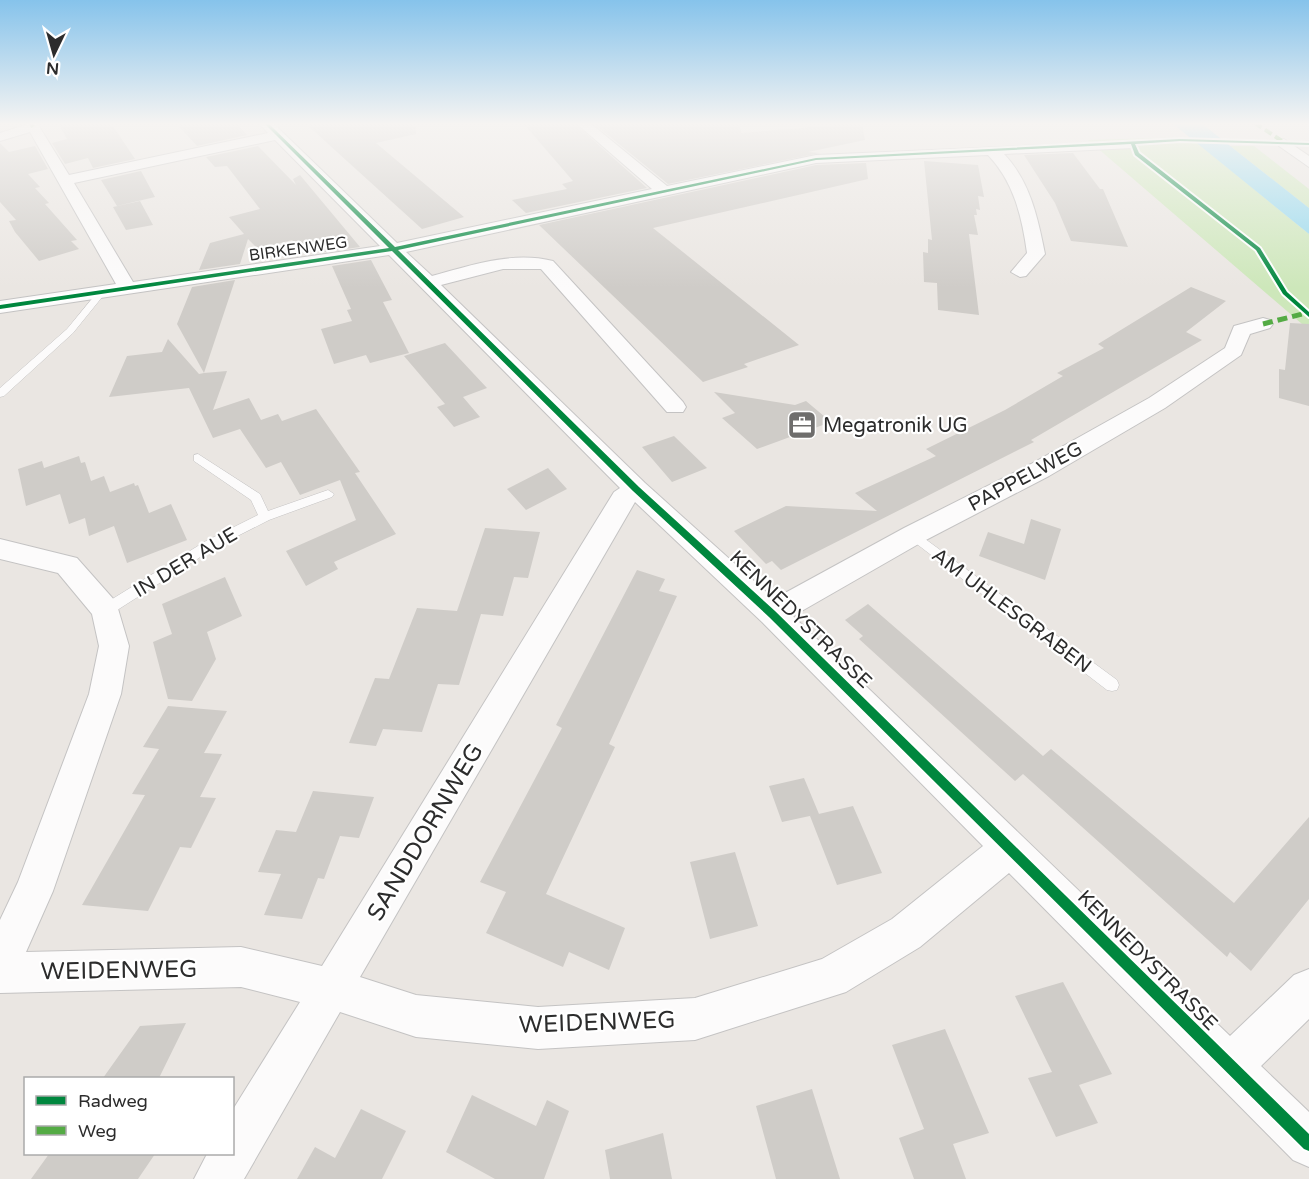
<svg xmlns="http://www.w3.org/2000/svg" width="1309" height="1179" font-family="'Varela Round',sans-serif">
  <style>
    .green { fill: #cde7ba }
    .water { fill: #93d9ef }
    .building { fill: #cfccc8 }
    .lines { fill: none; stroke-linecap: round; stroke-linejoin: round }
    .lane-casing { stroke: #c4c3c3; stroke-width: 1 }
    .street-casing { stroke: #c4c3c3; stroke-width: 2 }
    .lane { fill: #fcfbfb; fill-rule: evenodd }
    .street { fill: #fcfbfb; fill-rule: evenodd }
    .quiet-far1 { stroke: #54ab44; stroke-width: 4; stroke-dasharray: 8 4; stroke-linecap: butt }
    .quiet { stroke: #54ab44; stroke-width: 5; stroke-dasharray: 10 5; stroke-linecap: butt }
    .cycleway-casing { stroke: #fff; stroke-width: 4 }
    .cycleway { fill: #00873e; fill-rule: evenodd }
    .labels { text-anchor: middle; stroke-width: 4.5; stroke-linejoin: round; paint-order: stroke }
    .far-street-label { font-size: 16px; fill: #2c2c2c; stroke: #fff }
    .poi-label { font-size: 20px; fill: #2c2c2c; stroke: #fff; text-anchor: start }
    .street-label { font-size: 20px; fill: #2c2c2c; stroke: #fff }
    .near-street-label { font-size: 24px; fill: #2c2c2c; stroke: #fff }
  </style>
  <rect width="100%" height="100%" fill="#eae6e2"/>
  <!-- green -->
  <path class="green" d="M1190 137 1309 234V330L1088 140Z
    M1230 146H1254L1309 189V208Z"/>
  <!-- water -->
  <path class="water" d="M1172 123H1201L1309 208V234Z"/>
  <!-- building -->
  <path class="building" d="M58 123H111L135 159 93 168 88 158 65 164 52 143 67 139Z
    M176 123H236L247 135 197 146Z
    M305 123H415L416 134 376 143 464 217 422 229Z
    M523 123H574L647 188 526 213 512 200 567 189 562 184 573 181Z
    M593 123H740L741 133 862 123 865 140 808 152 820 153 668 184Z
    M0 143 9 152 35 146 48 169 28 174 40 187 35 188 49 203 45 204 77 240 71 241 79 249 39 261 15 232 9 221 16 220 0 202Z
    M258 146 296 185 293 179 300 175 360 247 325 252 320 241 299 247 292 240 258 249 248 239 240 264 199 270 210 243 244 234 229 217 260 209 227 166 215 167 206 157Z
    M1073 153 1100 189H1103L1128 247 1071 241 1055 203 1024 155Z
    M924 161 978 165 984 197 978 196 980 210 976 209 977 215H974L978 235 969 234 979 315 938 310 937 283 924 282 923 252 928 253V239L932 240Z
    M866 163 868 179 653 228 799 345 744 364 748 367 703 382 539 225 816 165Z
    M141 171 155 197 117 206 101 180Z
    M140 201 153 225 126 230 113 207Z
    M371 260 392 300 383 302 409 353 370 363 366 355 334 364 321 329 352 321 347 310 351 309 332 266Z
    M235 280 204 373 227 371 213 410 249 398 261 420 278 414 282 421 316 409 360 472 355 473 396 534 334 562 338 569 306 586 286 551 356 520 340 480 300 495 281 462 266 468 240 429 213 438 189 388 109 397 127 356 162 352 168 339 199 374 204 373 177 324 192 287Z
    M1191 287 1226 301 1186 332 1202 340 1031 440 1034 442 781 570 772 561 766 564 734 531 786 506 877 511 855 493 936 456 926 449 1005 410 1063 376 1057 373 1104 348 1098 344Z
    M1290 323 1309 324V406L1279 398V369L1285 370Z
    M445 343 487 388 463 397 480 417 454 427 437 407 445 404 404 356Z
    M714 392 795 405 806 401 831 422 757 449 722 418 735 413Z
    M674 436 707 468 672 482 642 447Z
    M79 456 81 463 85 462 91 481 104 476 110 492 134 483 135 486 138 485 149 513 171 504 187 540 127 563 114 526 89 536 85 518 69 524 60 494 26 506 18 469 42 461 44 468Z
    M548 468 567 489 526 510 507 489Z
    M1031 519 1061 529 1045 580 979 556 988 532 1024 544Z
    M485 528 540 532 528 578 514 577 503 616 481 614 459 685 438 684 422 732 383 729 376 746 349 743 375 678 389 679 417 608 457 611Z
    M637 570 665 579 659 591 677 596 609 744 615 747 546 894 625 928 609 970 569 952 563 967 486 933 506 892 480 882 562 728 556 725Z
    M225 577 242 616 207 632 216 659 192 701 168 699 153 642 172 634 162 604Z
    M868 604 1043 756 1051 749 1234 903 1309 817V899L1251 971 1230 952 1227 957 1023 774 1015 781 859 639 863 636 845 620Z
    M168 706 227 711 204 753 222 754 200 797 216 798 191 848 180 847 148 911 82 905 145 795 132 794 159 749 143 747Z
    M804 778 819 814 782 822 769 786Z
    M313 791 374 797 359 838 340 836 324 879 318 878 302 919 264 915 281 874 258 872 276 830 296 832Z
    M853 806 882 873 837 885 810 816Z
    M735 852 758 926 710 939 690 862Z
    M1063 982 1112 1074 1079 1085 1098 1123 1056 1137 1028 1078 1052 1072 1015 996Z
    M186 1023 159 1078H103L140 1026Z
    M945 1029 989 1133 953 1144 966 1179H914L899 1138 924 1129 892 1045Z
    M812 1089 840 1179H776L756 1106Z
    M472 1095 536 1126 547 1100 569 1111 544 1179H495L446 1152Z
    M361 1109 406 1131 382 1179H297L315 1147 335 1158Z
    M663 1133 672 1179H610L605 1150Z
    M49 1154H155L138 1179H31Z"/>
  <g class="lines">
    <!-- lane casing -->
    <g class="lane-casing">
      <path id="lane" d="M100 289 107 291 73 333 4 396 0 397V388L67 329Z
        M198 454 260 494 268 511 328 490 334 494 332 497 269 520 216 547 111 614H101L99 610 101 606 206 541 258 515 251 500 194 461V455Z
        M913 530 1117 680 1119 685 1117 690 1112 691 1107 690 909 538 907 535 909 532Z"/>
    </g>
    <!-- street casing -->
    <g class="street-casing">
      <path id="street" d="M25 123H37L69 175 268 133 259 123H273L397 243 652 189 576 123H590L667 186 816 155 1138 141 1140 144 1133 148 1004 154C1030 181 1038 218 1045 254L1026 276 1020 277 1011 272 1027 253C1022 217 1014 182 988 155L816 163 406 252 432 276C472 265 512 251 553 261L683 402 686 407 683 412H667L541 269H503L441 285 645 483 774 599 904 528 1031 464 1149 398 1225 348 1234 326 1263 318 1270 320 1273 324 1270 328 1250 334 1241 355 1165 408 1049 476 922 542 793 616 1230 1036 1294 975 1309 969V1019L1261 1066 1309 1112V1167L1293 1160 1009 873 920 947 846 992 695 1040 538 1049 416 1037 340 1012 244 1179H194L207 1154H232V1111L300 1002 241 987 0 993V920L18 882 89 694 99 646 92 614 58 573 0 559V539L77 558 116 602 129 646 121 694 53 891 26 952 241 947 322 966 614 492 620 488 389 255 0 313V301L116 284 30 132 0 141V133L25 125ZM275 140 380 246 133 282 74 183ZM635 502 762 622 983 846 892 919 822 959 695 998 538 1007 416 995 360 977Z
        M1284 139 1309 156V167L1279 146V140Z"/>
    </g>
    <!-- lane -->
    <use href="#lane" class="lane"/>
    <!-- street -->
    <use href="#street" class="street"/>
    <!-- quiet-far1 -->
    <path class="quiet-far1" d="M31 123 33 127
      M1255 123 1282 141"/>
    <!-- quiet -->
    <path class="quiet" d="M1263 324 1306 313"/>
    <!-- cycleway casing -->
    <g class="cycleway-casing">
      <path id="cycleway" d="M264 123H268L395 247 816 158 1180 139 1309 143V145L1180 141 1135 144 1139 153 1260 248 1287 292 1309 312V317L1283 294 1256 250 1135 155 1131 144 816 160 398 250 639 487 775 611 1309 1134V1151L1304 1149 769 617 633 491 392 251 0 309V305L389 248Z"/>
    </g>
    <!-- cycleway -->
    <use href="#cycleway" class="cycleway"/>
  </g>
  <!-- sky -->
  <linearGradient id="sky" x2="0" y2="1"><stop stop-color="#86c3eb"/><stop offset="0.43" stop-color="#f6f4f2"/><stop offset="1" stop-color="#f6f4f2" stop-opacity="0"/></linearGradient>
  <rect width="1309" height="288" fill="url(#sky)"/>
  <!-- icons -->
  <defs>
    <g id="office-square" transform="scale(1.5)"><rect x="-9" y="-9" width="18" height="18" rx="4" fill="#6e6d6c" stroke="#fff"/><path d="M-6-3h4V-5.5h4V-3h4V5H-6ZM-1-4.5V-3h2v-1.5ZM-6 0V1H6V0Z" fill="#fff"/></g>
  </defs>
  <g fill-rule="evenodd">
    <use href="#office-square" x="802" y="425"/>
  </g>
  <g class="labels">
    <!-- far-street labels -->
    <g class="far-street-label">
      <text transform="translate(298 248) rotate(-8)" y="6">BIRKENWEG</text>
    </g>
    <!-- poi labels -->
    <g class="poi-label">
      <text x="823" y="432">Megatronik UG</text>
    </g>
    <!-- street labels -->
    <g class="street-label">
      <text transform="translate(1025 476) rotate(-28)" y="7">PAPPELWEG</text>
      <text transform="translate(185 562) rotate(-31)" y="7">IN DER AUE</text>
      <text transform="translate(1012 610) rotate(37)" y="7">AM UHLESGRABEN</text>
      <text transform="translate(801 619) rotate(44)" y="7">KENNEDYSTRASSE</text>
      <text transform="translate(1148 960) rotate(45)" y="7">KENNEDYSTRASSE</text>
    </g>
    <!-- near-street labels -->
    <g class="near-street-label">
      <text transform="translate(425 832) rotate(-59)" y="8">SANDDORNWEG</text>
      <text transform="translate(119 970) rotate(-1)" y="8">WEIDENWEG</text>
      <text transform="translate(597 1022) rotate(-2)" y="8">WEIDENWEG</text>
    </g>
  </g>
  <!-- legend -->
  <rect x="24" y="1077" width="210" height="78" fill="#ffffff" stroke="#ababab" stroke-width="1.5"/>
  <rect x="36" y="1096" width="30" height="9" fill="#00873e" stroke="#ababab" stroke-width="1.5"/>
  <text x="78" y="1107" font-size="18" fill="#2c2c2c">Radweg</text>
  <rect x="36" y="1126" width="30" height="9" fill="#54ab44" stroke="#ababab" stroke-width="1.5"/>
  <text x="78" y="1137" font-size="18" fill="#2c2c2c">Weg</text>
  <!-- north arrow -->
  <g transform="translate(54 54) rotate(185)" stroke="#ffffff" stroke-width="4.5" paint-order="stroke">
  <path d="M0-4.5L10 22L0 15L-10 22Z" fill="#2c2c2c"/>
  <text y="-9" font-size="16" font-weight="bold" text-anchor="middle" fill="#2c2c2c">N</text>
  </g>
</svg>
